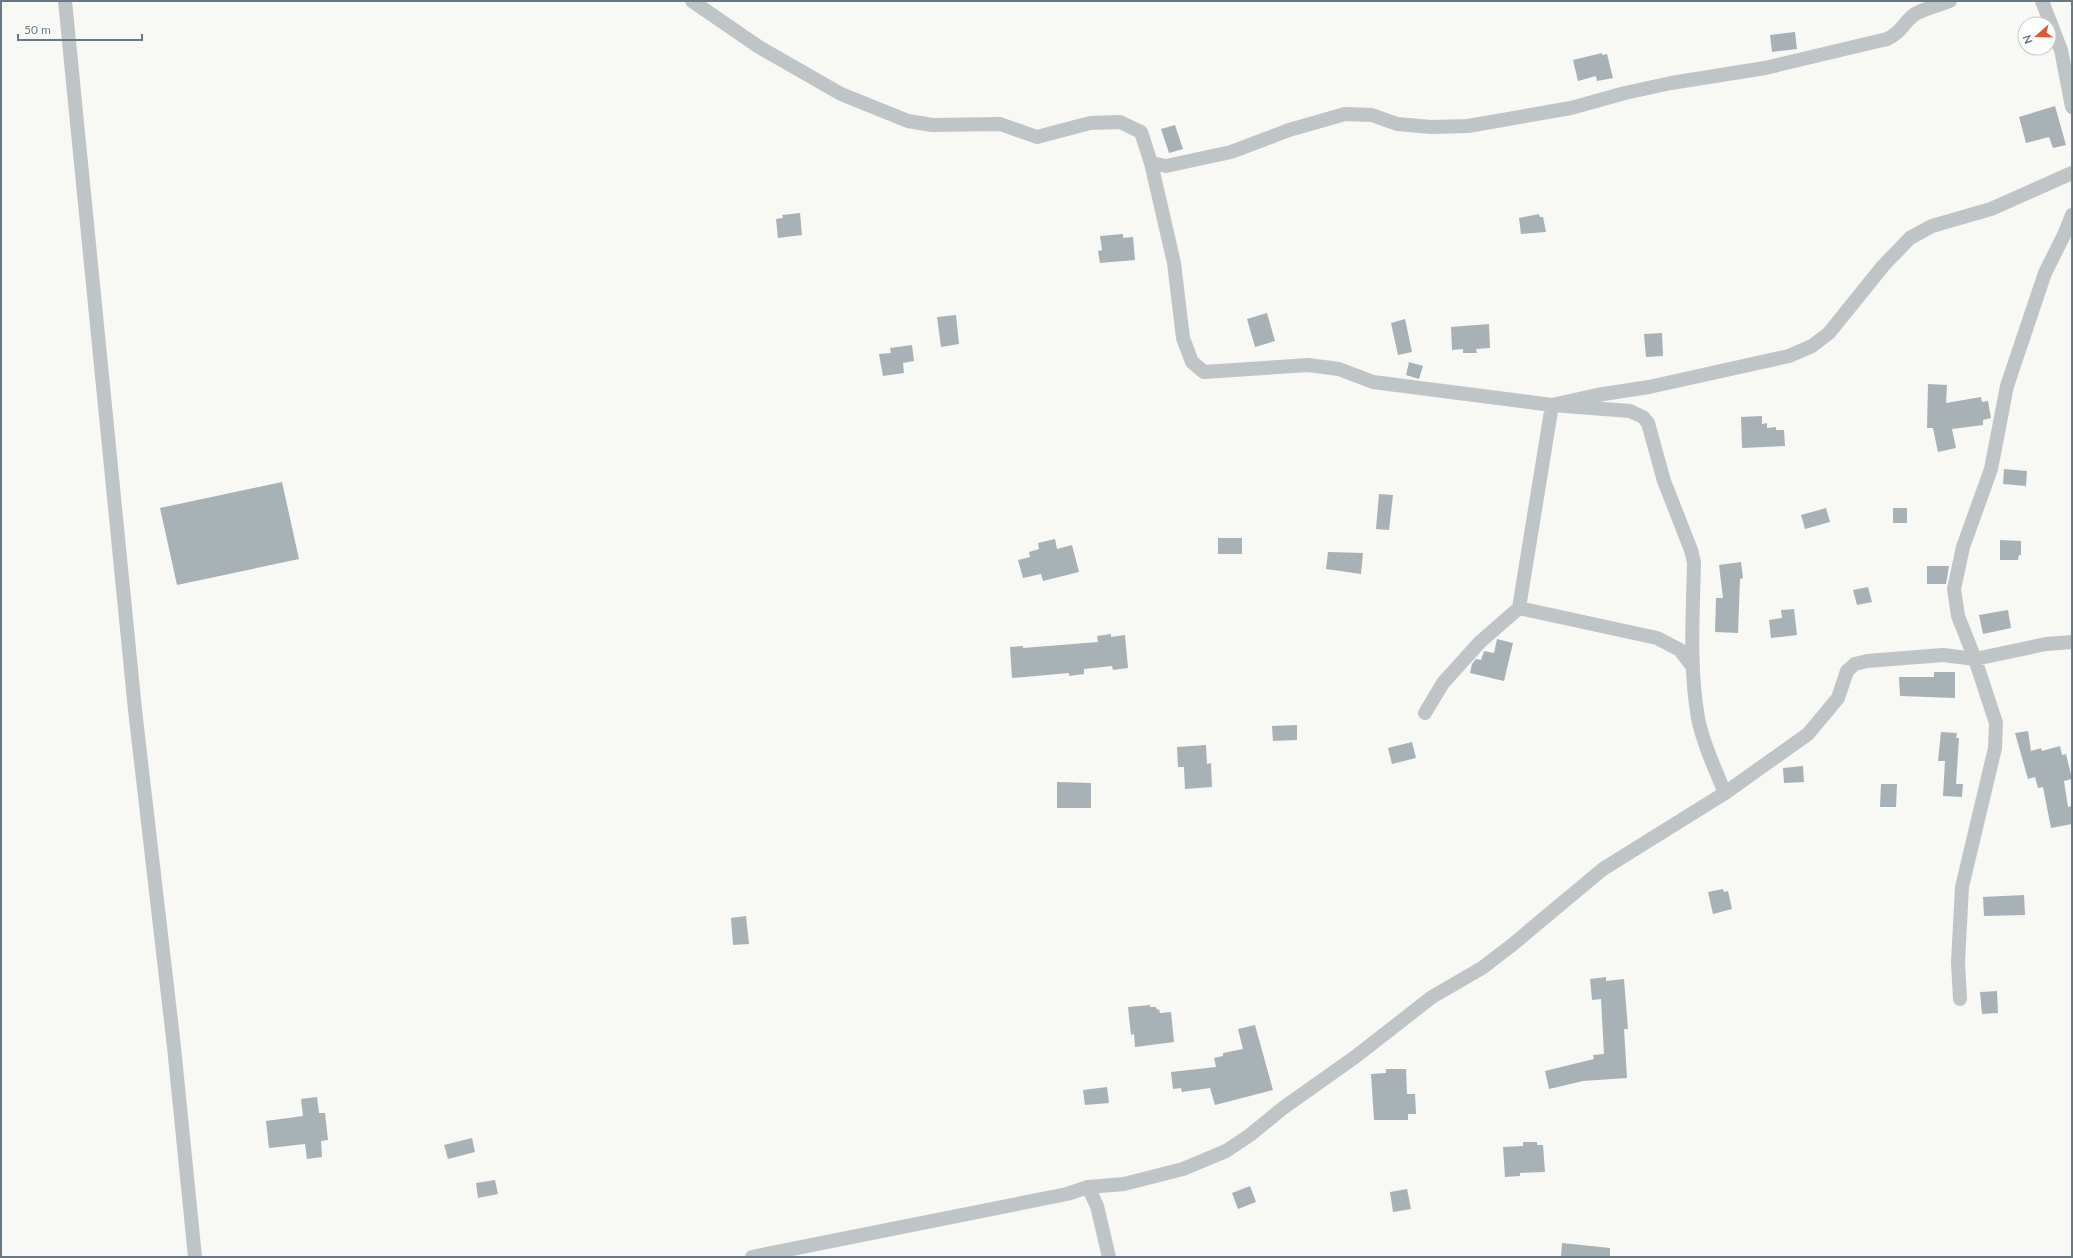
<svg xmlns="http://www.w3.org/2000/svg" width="2073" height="1258" font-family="Lato,sans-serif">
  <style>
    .building { fill: #a8b1b6 }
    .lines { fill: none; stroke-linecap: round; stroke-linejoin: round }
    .street { stroke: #bfc4c7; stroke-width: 14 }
  </style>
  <rect width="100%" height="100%" fill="#f8f8f5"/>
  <!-- building -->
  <path class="building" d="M1795 32 1797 49 1772 52 1770 35Z
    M1602 53V55L1607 54 1613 78 1597 81 1596 76 1578 81 1573 60Z
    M2055 106 2066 145 2053 148 2049 137 2026 143 2019 117Z
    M1175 125 1183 149 1169 153 1161 129Z
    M800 213 802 235 778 238 776 219 783 218 782 215Z
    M1539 214 1540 217H1543L1546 232 1521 234 1519 218Z
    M1123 234V238L1133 237 1135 260 1100 263 1098 251 1102 250 1100 236Z
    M1267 313 1275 341 1255 347 1247 319Z
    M956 315 959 344 941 347 937 317Z
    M1405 319 1412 352 1398 355 1391 323Z
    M1489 324 1490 348 1476 349 1477 353H1463V349L1452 350 1451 327Z
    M1662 333 1663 356 1646 357 1644 334Z
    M912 345 914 361 903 363 904 373 883 376 879 354 891 353 890 348Z
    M1409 362 1423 366 1419 379 1406 375Z
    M1928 384 1947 385 1946 403 1981 397 1982 402 1988 401 1991 418 1983 420V425L1952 429 1956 448 1938 452 1933 428H1927Z
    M1762 416V424L1767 423V428L1776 427V430H1784L1785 446 1742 448 1741 417Z
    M2004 469 2027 471 2026 486 2003 484Z
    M282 482 299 559 177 585 160 508Z
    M1379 494 1393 495 1389 530 1376 529Z
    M1826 508 1830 522 1805 529 1801 515Z
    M1893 508H1907V523H1893Z
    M1218 538H1242V554H1218Z
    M1055 539 1057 549 1072 545 1079 572 1043 581 1041 574 1023 578 1018 560 1030 557 1029 552 1039 549 1038 543Z
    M2000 540 2021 541V555H2019L2018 560H2000Z
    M1328 552 1363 553 1361 574 1326 569Z
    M1741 562 1743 578 1740 579 1738 633 1715 632 1716 598H1723L1719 565Z
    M1927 566H1949L1946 584H1927Z
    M1868 587 1872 602 1857 605 1853 590Z
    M1794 609 1797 635 1771 638 1769 620 1782 618 1781 610Z
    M2008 610 2011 628 1983 634 1979 615Z
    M1111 634V637L1125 635 1128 668 1113 670 1112 666 1084 669V674L1069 676V673L1012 678 1010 647 1023 646V648L1098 642 1097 636Z
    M1497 639 1513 643 1504 681 1470 673 1472 664 1476 659 1481 660 1484 651 1494 653Z
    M1934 672H1955V698L1900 696 1899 677H1934Z
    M1297 725V740L1273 741 1272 726Z
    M2028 731 2031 751 2041 748 2042 751 2060 746 2062 755 2066 754 2072 779 2064 781 2068 807 2072 806V824L2051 828 2043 787 2038 788 2035 777 2028 779 2015 733Z
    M1941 732 1957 733 1956 738H1959L1956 784H1963L1962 797 1943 796 1945 761H1938Z
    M1412 742 1416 758 1392 764 1388 748Z
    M1206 745 1207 764 1211 763 1212 787 1185 789 1184 767H1178L1177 747Z
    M1803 766 1804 782 1784 783 1783 768Z
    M1057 782 1091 783V808H1057Z
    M1881 784H1897L1896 807H1880Z
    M1723 889 1724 892 1728 891 1732 909 1713 914 1708 892Z
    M2024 895 2025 915 1984 916 1983 897Z
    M746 916 749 944 733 945 731 918Z
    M1606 977V981L1624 979 1628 1029H1624L1627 1078 1583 1081 1549 1089 1545 1071 1594 1059 1593 1055 1604 1054 1601 999 1592 1000 1590 979Z
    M1997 991 1998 1013 1982 1014 1980 992Z
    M1150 1005V1007H1156L1157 1010 1159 1009 1160 1013 1171 1012 1174 1042 1135 1047 1134 1034 1131 1035 1128 1007Z
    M1255 1025 1273 1090 1215 1105 1210 1088 1182 1092 1181 1088 1173 1089 1171 1072 1216 1067 1214 1058 1223 1056V1053L1243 1049 1238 1029Z
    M1386 1069H1406L1407 1094H1415L1416 1114H1408V1120H1374L1371 1074 1386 1073Z
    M1107 1087 1109 1103 1085 1105 1083 1090Z
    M317 1097 319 1113H325L328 1140 321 1141 322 1157 307 1159 305 1144 269 1148 266 1121 303 1116 301 1099Z
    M472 1138 475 1152 448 1159 444 1145Z
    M1523 1142H1537V1145H1543L1545 1172 1520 1173V1176L1505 1177 1503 1147 1523 1146Z
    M495 1180 498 1194 478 1198 476 1183Z
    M1250 1186 1256 1202 1238 1209 1232 1193Z
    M1407 1189 1411 1209 1393 1212 1390 1192Z
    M1562 1243 1610 1248V1257H1561Z"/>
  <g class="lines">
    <!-- street -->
    <path class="street" d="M65 1 135 710 174 1047 195 1257
      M692 1 759 47 841 94 908 121 932 125 1000 124 1037 137 1090 123 1120 122 1141 132 1151 163 1174 263 1183 338 1192 362 1204 372 1308 365 1339 369 1373 382 1552 405 1597 395 1649 387 1789 356 1812 346 1829 333 1883 266 1910 238 1932 226 1991 209 2072 173
      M2042 1 2061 50 2072 107
      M1151 163 1166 166 1231 152 1289 130 1345 114 1372 115 1397 124 1431 127 1468 126 1571 108 1625 93 1671 83 1765 68 1887 39C1903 32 1904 20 1917 13 1927 8 1939 5 1950 1
      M1519 608 1657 638 1680 650 1692 666
      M1425 713 1443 683 1480 642 1519 608 1552 405 1630 411 1643 417 1648 423 1664 481 1691 550 1694 562C1693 613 1689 667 1698 718 1703 743 1715 769 1725 793
      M1960 999 1958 962 1962 887 1995 748 1996 723 1975 659 1958 616 1954 589 1963 547 1991 469 2007 386 2045 273 2064 235 2072 215
      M1088 1187 1097 1206 1109 1257
      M752 1257 1067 1194 1088 1187 1124 1184 1183 1169 1226 1151 1250 1135 1283 1108 1355 1057 1432 997 1482 968 1512 945 1603 869 1725 793 1808 734 1838 698 1847 671 1855 664 1867 661 1943 655 1975 659 2046 644 2072 642"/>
  </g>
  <!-- border -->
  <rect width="2073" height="1258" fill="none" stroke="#687885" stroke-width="4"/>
  <!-- north arrow -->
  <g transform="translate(2037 36) rotate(250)"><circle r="19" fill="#ffffff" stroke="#c3c9ce"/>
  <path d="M0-3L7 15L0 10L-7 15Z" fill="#de572f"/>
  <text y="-6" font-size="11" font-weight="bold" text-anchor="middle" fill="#687885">N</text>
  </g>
  <!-- scale -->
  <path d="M18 34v6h124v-6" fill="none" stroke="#687885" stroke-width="2"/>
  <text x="24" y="34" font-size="12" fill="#687885" stroke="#ffffff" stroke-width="3" paint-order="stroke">50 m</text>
</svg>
